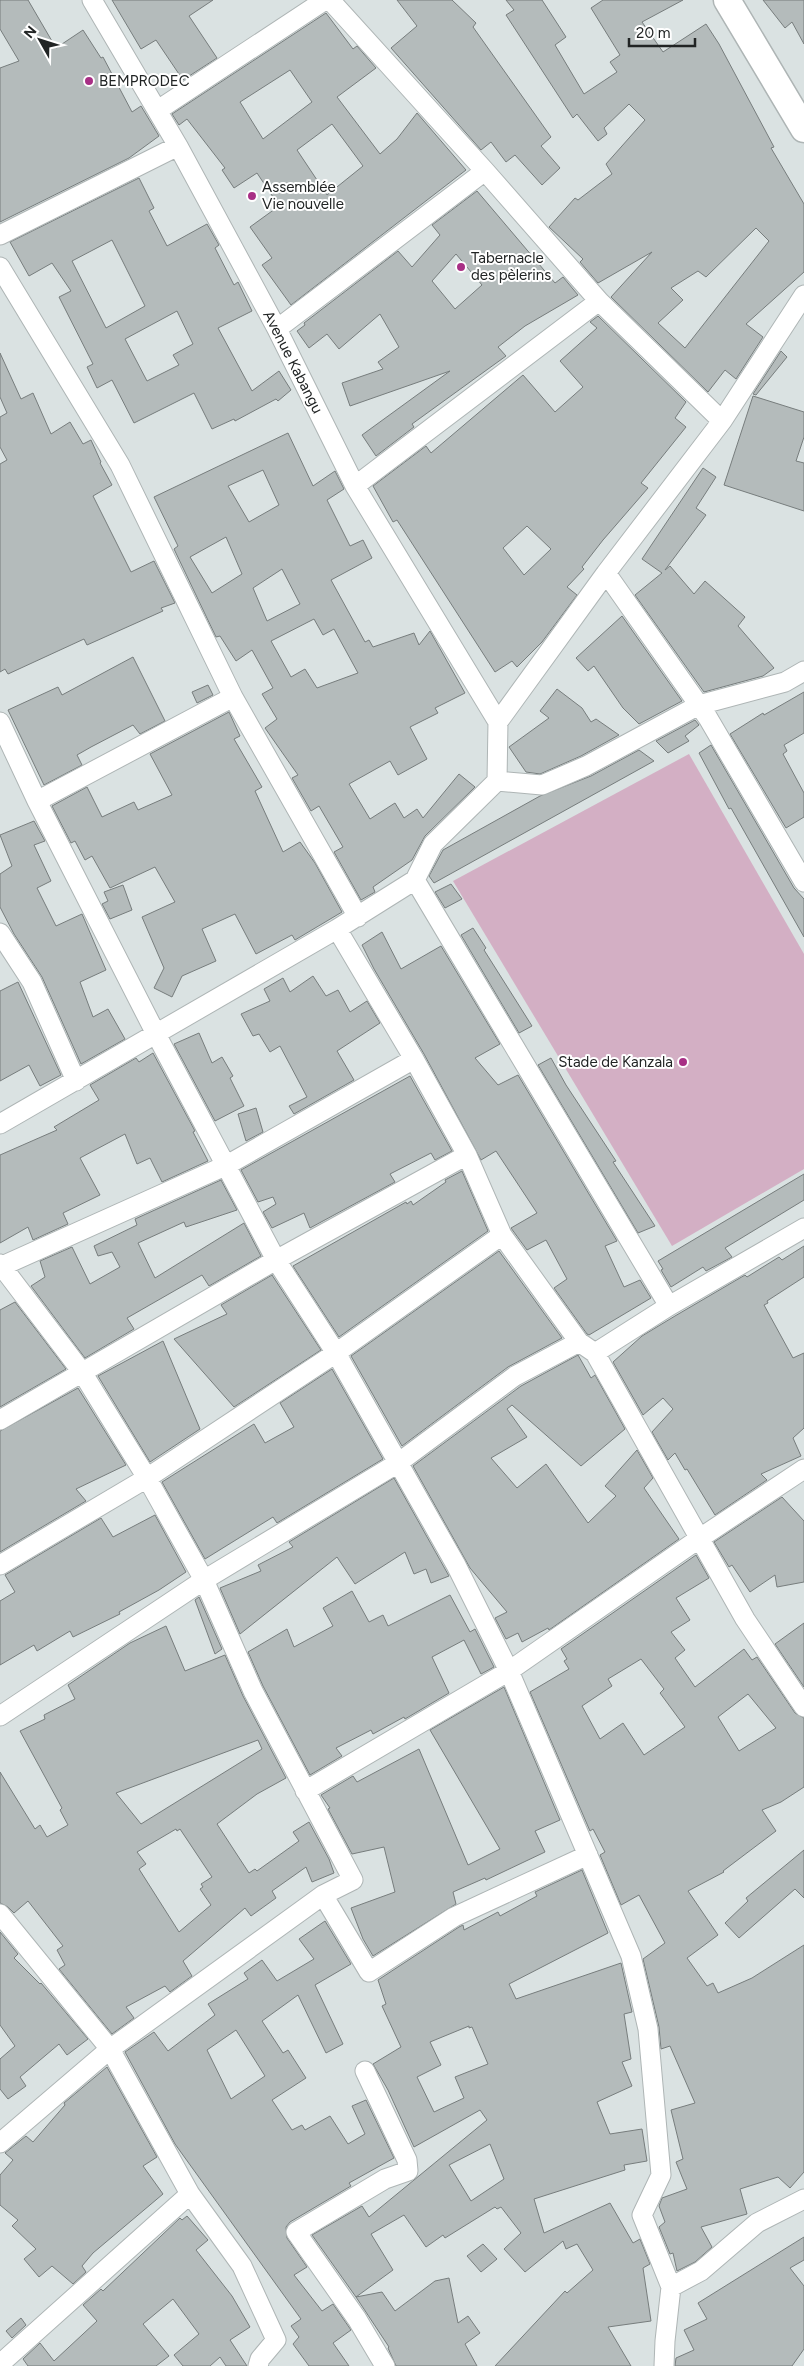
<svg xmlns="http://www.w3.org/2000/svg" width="804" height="2366" font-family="Figtree,sans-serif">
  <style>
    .green { fill: #d3afc4 }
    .building { fill: #b4bbbb; stroke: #777d7d; fill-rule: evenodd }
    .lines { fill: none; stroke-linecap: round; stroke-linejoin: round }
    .minor-casing { stroke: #aeb5b5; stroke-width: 21 }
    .secondary-casing { stroke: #aeb5b5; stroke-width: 29 }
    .minor { stroke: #fff; stroke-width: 19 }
    .secondary { stroke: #fff; stroke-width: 26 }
    .poi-dot { fill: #a82f85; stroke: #fff; stroke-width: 2 }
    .labels { text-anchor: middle; stroke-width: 4; stroke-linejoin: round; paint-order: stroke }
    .poi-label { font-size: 15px; fill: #212424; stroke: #fff; text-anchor: start }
    .street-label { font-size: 15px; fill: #212424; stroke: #fff }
  </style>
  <rect width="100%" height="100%" fill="#dae2e2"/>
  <!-- green -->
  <path class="green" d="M689 754 804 954V1169L672 1246 453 881Z"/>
  <!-- building -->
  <path class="building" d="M0 0H28L56 48 83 30 101 58 103 57 132 112 141 106 159 136 129 158 0 222V68L19 61 0 29Z
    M112 0H213L189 16 217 58 183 80 156 40 141 49Z
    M397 0H452L476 23 473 27 551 137 541 146 560 168 542 185 515 155 506 162 491 142 481 150 391 48 417 26Z
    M506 0H542L566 37 555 45 584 94 617 72 610 62 620 55 591 8 603 0H683L642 22 663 52 706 24 719 44 774 147 771 148 804 204V272L746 324 763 337 736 379 725 370 708 392 611 297 652 252 598 283 580 262 583 259 549 227 575 198 578 200 612 174 606 164 645 120 629 104 604 128 607 134 598 141 577 114 573 118 506 15 514 10ZM756 228 769 241 685 348 658 323 683 300 671 288 698 271 706 277Z
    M763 0H804V44L792 22 785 28Z
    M326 13 353 49 357 46 376 68 337 97 380 154 397 139 417 113 466 170 291 305 262 265 272 258 250 227 279 206 257 173 234 188 222 170 225 168 187 119 179 125 172 114ZM290 70 312 102 263 139 240 102ZM332 124 363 166 327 195 297 150Z
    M139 178 154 208 149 211 167 246 207 224 219 245 215 248 234 285 238 282 252 311 218 328 252 391 279 371 291 390 278 401 276 399 235 421 234 419 212 429 194 393 134 423 112 380 97 388 87 367 93 364 59 297 71 291 52 263 29 276 10 242ZM112 240 145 306 106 328 72 261ZM177 311 193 344 173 355 179 365 147 381 125 339Z
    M477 191 555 283 563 277 578 295 525 326 498 347 506 356 412 424 414 427 376 456 362 435 450 371 350 406 342 383 383 369 378 362 399 347 380 314 339 349 327 334 309 348 297 331 305 325 304 323 398 251 412 267 440 235 432 225ZM456 254 482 285 455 309 432 281Z
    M598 316 686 402 675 418 686 427 641 483 648 488 603 540 582 567 584 569 567 587 577 595 542 642 517 667 512 661 495 672 397 520 393 522 373 486 426 446 431 453 523 375 555 412 583 387 560 361 597 328 590 322ZM527 526 551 549 524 575 503 548Z
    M781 351 787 357 756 395 753 394Z
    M0 353 21 399 33 393 51 434 70 422 83 444 91 440 101 462 100 463 112 485 93 496 131 572 154 561 175 603 161 608 163 611 87 645 84 639 8 674 5 669 0 672V464L7 460 0 447V417L7 413 0 397Z
    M753 396 804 412V437L796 461 804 463V511L724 485Z
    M288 433 313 486 335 471 344 489 327 500 350 546 363 540 372 558 331 580 365 642 369 640 373 647 414 633 419 645 430 631 465 693 435 708 438 713 410 727 427 759 398 775 390 761 349 784 370 819 395 803 404 818 417 809 423 818 459 774 475 787 425 836 412 860 373 887 375 892 361 900 334 852 343 847 319 806 311 811 292 778 298 775 265 728 277 719 262 694 273 688 252 650 236 661 220 636 216 637 174 549 178 546 154 497ZM263 470 279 505 249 522 228 486ZM226 537 242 574 212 593 190 557ZM282 569 300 604 267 621 253 588ZM314 619 323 635 334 629 358 673 317 688 305 669 291 677 271 641Z
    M703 468 716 477 696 508 706 515 665 570 670 566 694 594 705 581 745 617 738 626 774 668 763 676 704 692 635 595 662 573 642 559Z
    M622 616 682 701 639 724 623 708 594 666 588 671 576 658Z
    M133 657 165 721 140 734 133 725 91 747 77 755 82 765 44 785 8 710 58 687 62 695Z
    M208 685 213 695 197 703 192 692Z
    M557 689 582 708 591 722 596 719 619 735 581 756 540 774 526 772 509 747 549 718 540 711Z
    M804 692V733L784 745 787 751 783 754 804 793V817L786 828 730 734 763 713 764 715Z
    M229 712 240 736 234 739 262 787 255 791 283 852 300 842 315 863 342 912 295 940 292 935 256 954 235 914 202 929 216 961 182 976 172 997 154 988 164 968 142 917 175 902 155 867 110 888 92 856 85 860 75 841 71 843 52 806 87 787 102 817 134 802 138 810 172 795 150 754Z
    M695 720 699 725 685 736 689 741 668 753 656 741Z
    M711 745 794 888 804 899V937L731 808 729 809 699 753Z
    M639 750 654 761 434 883 429 876 443 850 540 796 591 776Z
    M34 821 45 841 34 845 51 881 37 888 56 926 82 914 106 970 80 982 93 1017 108 1009 125 1039 81 1064 42 977 14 934 0 907V874L12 866 0 835Z
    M451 884 462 899 445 908 435 892Z
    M123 885 132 910 110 919 102 904 108 901 104 892Z
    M473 928 486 948 484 950 532 1026 519 1033 461 935Z
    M382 932 401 969 441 946 500 1044 475 1058 498 1085 518 1075 617 1241 605 1246 624 1287 640 1280 651 1298 589 1335 587 1334 554 1288 567 1279 546 1240 527 1250 511 1228 537 1213 496 1151 481 1160 424 1054 374 969 362 945Z
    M313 976 326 996 338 990 350 1012 367 1001 380 1023 337 1051 354 1080 294 1114 289 1106 307 1097 280 1046 270 1052 259 1034 253 1036 241 1014 270 1001 264 989 283 978 290 992Z
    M18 982 61 1075 40 1086 29 1065 0 1081V991Z
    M199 1033 212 1063 222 1057 233 1076 230 1078 244 1106 215 1121 174 1044Z
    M153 1053 195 1131 193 1132 208 1161 162 1182 150 1158 137 1164 125 1134 80 1158 100 1195 63 1213 68 1224 33 1240 28 1227 0 1243V1155L57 1130 54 1127 99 1100 90 1085 136 1058 139 1062Z
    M551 1058 566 1085 616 1161 613 1162 655 1226 638 1233 538 1065Z
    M410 1076 452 1151 435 1160 431 1153 390 1174 395 1182 310 1228 304 1213 272 1228 263 1212 276 1204 273 1197 258 1202 241 1170Z
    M256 1108 263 1132 246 1141 238 1114Z
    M462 1171 488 1231 339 1337 293 1266 406 1202 407 1204 411 1201 413 1205 446 1182 445 1180Z
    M804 1174V1200L725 1248 732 1257 706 1271 703 1267 671 1287 661 1270 663 1269 658 1261Z
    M221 1180 237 1210 186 1227 184 1222 138 1243 155 1278 244 1223 261 1256 209 1286 202 1275 127 1318 134 1329 85 1358 31 1286 45 1277 40 1261 72 1247 90 1284 120 1267 112 1252 98 1256 94 1246 137 1225 135 1219Z
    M804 1246V1277L767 1301 768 1303 764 1305 793 1358 804 1353V1428L793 1438 801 1456 761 1474 767 1480 715 1515 687 1469 685 1470 675 1453 668 1460 652 1432 673 1409 663 1398 643 1415 613 1362 642 1336 675 1316 745 1275 747 1277 779 1257 782 1260Z
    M499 1251 562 1338 508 1367 402 1446 351 1356Z
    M272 1275 321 1350 234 1407 174 1339 227 1314 221 1305Z
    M15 1302 66 1369 0 1407V1310Z
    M163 1341 200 1429 150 1462 98 1376Z
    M578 1355 591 1378 595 1375 625 1429 581 1466 512 1405 507 1409 527 1437 491 1458 517 1488 546 1464 588 1523 616 1496 605 1486 637 1450 653 1478 644 1488 679 1539 549 1630 548 1628 522 1642 518 1633 506 1639 495 1618 507 1612 470 1568 413 1466 521 1386Z
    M332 1369 383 1459 277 1523 273 1517 205 1559 162 1482 254 1424 265 1443 294 1427 280 1403Z
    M78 1388 126 1465 76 1489 86 1501 0 1552V1431Z
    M394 1478 449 1576 431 1583 426 1569 414 1574 405 1552 355 1584 337 1557 240 1634 220 1588 261 1571 258 1565 293 1547 289 1542Z
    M782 1497 804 1521V1582L777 1587 775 1575 750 1592 732 1565 729 1567 714 1542Z
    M155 1515 186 1572 159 1590 119 1612 120 1614 73 1637 70 1631 37 1651 34 1645 0 1665V1601L15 1592 5 1575 101 1518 113 1537Z
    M696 1555 709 1578 676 1598 690 1620 671 1632 685 1650 675 1658 695 1687 744 1649 752 1660 757 1657 795 1713 804 1718V1787L781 1802 762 1810 776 1831 723 1871 724 1872 688 1891 718 1935 687 1958 707 1986 713 1983 718 1993 752 1978 804 1945V2172L790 2188 778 2177 740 2189 747 2214 701 2227 712 2247 695 2262 677 2271 673 2253 670 2254 659 2227 665 2222 659 2206 662 2198 687 2189 676 2162 683 2159 671 2110 695 2103 670 2046 661 2049 659 2027 643 1959 665 1943 639 1895 621 1905 600 1855 605 1852 593 1829 590 1831 530 1692 569 1669 564 1661 567 1659 561 1649ZM641 1659 664 1689 660 1693 685 1727 644 1755 623 1723 600 1739 582 1706 612 1686 608 1679ZM748 1694 776 1728 739 1751 718 1717Z
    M352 1591 369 1622 383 1615 388 1626 450 1595 470 1632 475 1629 494 1667 481 1674 464 1640 432 1657 449 1693 405 1719 404 1717 373 1734 371 1730 336 1748 342 1756 310 1775 263 1686 248 1652 287 1629 294 1647 333 1626 323 1608Z
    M199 1597 222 1649 215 1654 195 1600Z
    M804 1623V1687L775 1644Z
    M166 1626 185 1671 225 1655 243 1696 286 1778 257 1794 217 1824 249 1873 255 1869 257 1871 299 1841 293 1832 309 1822 329 1859 334 1873 312 1882 306 1867 272 1891 276 1898 251 1916 245 1908 183 1961 192 1976 170 1992 165 1986 126 2007 134 2018 112 2034 59 1969 65 1965 57 1950 63 1946 28 1901 14 1913 8 1907 0 1903V1772L35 1829 40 1825 47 1837 68 1825 60 1810 62 1808 20 1731 45 1719 44 1715 75 1699 68 1685 130 1643ZM258 1740 262 1749 141 1824 116 1793ZM176 1829 177 1831 180 1829 212 1877 201 1884 203 1887 200 1889 211 1905 179 1932 139 1869 146 1864 137 1852Z
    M504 1687 560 1820 535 1831 545 1852 486 1880 485 1878 453 1892 456 1904 373 1956 363 1939 351 1908 395 1892 384 1847 352 1854 328 1809 330 1808 321 1795 353 1776 357 1782 419 1749 468 1865 500 1849 430 1730Z
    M804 1850V1898L795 1889 739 1938 725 1923 748 1901 746 1898Z
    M582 1870 608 1933 509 1984 516 1999 621 1963 632 2012 624 2014 631 2059 622 2062 632 2086 597 2102 610 2134 642 2129 647 2161 624 2165 625 2170 534 2199 544 2233 610 2203 633 2243 640 2239 650 2264 643 2268 651 2321 608 2327 631 2366H495L565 2291 567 2293 593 2270 577 2244 566 2249 563 2241 525 2272 504 2249 521 2233 501 2207 497 2209 495 2207 445 2238 443 2235 426 2247 404 2215 371 2234 393 2270 356 2297 312 2235 362 2206 369 2217 487 2120 480 2110 414 2147 388 2090 373 2064 401 2047 382 2006 386 2004 378 1980 459 1927 463 1925 464 1930 498 1912 500 1916 537 1896 535 1892ZM469 2026V2028L472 2027 488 2064 455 2077 464 2098 434 2112 417 2077 441 2065 430 2042ZM490 2144 504 2179 471 2201 449 2165Z
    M325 1921 351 1964 315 1985 343 2044 326 2053 298 1995 262 2021 283 2053 288 2050 306 2078 272 2100 292 2130 302 2125 305 2130 330 2116 348 2144 365 2134 352 2106 366 2100 394 2158 349 2183 351 2186 290 2222 286 2227 287 2238 307 2267 294 2275 322 2311 333 2304 351 2330 333 2343 349 2366H309L293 2344 299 2337 291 2326 301 2319 175 2144 125 2052 154 2032 168 2051 215 2015 208 2004 248 1979 244 1973 262 1960 277 1981 314 1959 299 1939ZM236 2030 265 2076 231 2099 207 2050Z
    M0 1932 18 1954 14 1958 40 1984 41 1983 88 2039 67 2055 59 2044 20 2077 26 2086 8 2099 0 2089V2059L15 2046 0 2025Z
    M107 2067 157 2157 143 2166 163 2194 93 2253 82 2266 86 2272 73 2284 52 2266 39 2277 24 2259 36 2249 12 2226 18 2220 0 2205V2175L13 2160 5 2153 26 2136 33 2142 65 2105 64 2103Z
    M187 2216 208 2240 196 2250 232 2296 250 2327 230 2340 247 2366H226L220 2357 210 2366H183L174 2355 199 2334 173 2299 143 2324 169 2356 156 2366H28L23 2359 40 2343 54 2361 97 2321 83 2305 101 2289 103 2291 180 2218 182 2220Z
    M804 2237V2260L790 2268 804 2286V2349L792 2366H675L676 2358 694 2350 684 2330 707 2319 698 2303Z
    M483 2244 497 2259 481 2272 467 2256Z
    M449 2278 458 2323 468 2316 480 2333 465 2344 477 2366H396L388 2348 389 2347 356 2297 382 2292 395 2311 435 2281Z
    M21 2318 26 2325 12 2338 6 2331Z"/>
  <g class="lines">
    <!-- minor casing -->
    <g class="minor-casing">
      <path id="minor" d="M92 0 178 146 277 329 355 486 498 722
        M330 0 485 171 599 301 722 421
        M158 110 325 0
        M0 235 178 146
        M0 267 120 465 233 697 358 917
        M277 329 485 171
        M355 486 599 301
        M606 573 708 718 804 882
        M0 722 37 801 156 1034 276 1260 336 1353 456 1565 509 1671 631 1956 648 2029 661 2175 642 2215 671 2287 665 2341 664 2366
        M497 781 542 785 586 766 699 705 785 682 804 671
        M37 801 233 697
        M415 880 669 1306
        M337 929 414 1059 467 1155 502 1235 579 1342
        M0 933 32 982 76 1081
        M0 1124 337 929 415 880 433 844 497 781 498 722 606 573 722 421 804 295
        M0 1264 82 1372 147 1478 204 1580 253 1691 353 1880 323 1895 110 2049 0 2143
        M0 1267 227 1165 414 1059
        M595 1353 745 1619 804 1707
        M0 1420 276 1260 467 1155
        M0 1565 147 1478 336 1353 502 1235
        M0 1716 204 1580 398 1463 515 1376 579 1342 595 1353 669 1306 804 1228
        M305 1791 509 1671 700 1538 804 1469
        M323 1895 369 1972 454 1917 588 1855
        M0 1914 110 2049 190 2194 242 2266 276 2340 260 2359 258 2366
        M365 2071 407 2160 408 2171 385 2179 296 2232 357 2319 385 2366
        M671 2287 701 2271 757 2223 804 2199
        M0 2364 190 2194"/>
    </g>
    <!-- secondary casing -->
    <g class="secondary-casing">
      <path id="secondary" d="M727 0 804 129"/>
    </g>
    <!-- minor -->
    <use href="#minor" class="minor"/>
    <!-- secondary -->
    <use href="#secondary" class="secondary"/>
  </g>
  <!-- markers -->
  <g class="poi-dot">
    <circle cx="89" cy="81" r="5"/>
    <circle cx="252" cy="196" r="5"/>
    <circle cx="461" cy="267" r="5"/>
    <circle cx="683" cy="1062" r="5"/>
  </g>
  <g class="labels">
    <!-- poi labels -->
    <g class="poi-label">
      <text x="99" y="86">BEMPRODEC</text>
      <text x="262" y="192">Assemblée<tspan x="262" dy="17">Vie nouvelle</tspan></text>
      <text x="471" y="263">Tabernacle<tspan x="471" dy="17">des pèlerins</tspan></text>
      <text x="673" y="1067" text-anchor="end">Stade de Kanzala</text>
    </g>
    <!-- street labels -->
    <g class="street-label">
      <text transform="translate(293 362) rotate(63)" y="5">Avenue Kabangu</text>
    </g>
  </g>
  <!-- north arrow -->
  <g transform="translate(40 40) rotate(309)" stroke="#ffffff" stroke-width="4" paint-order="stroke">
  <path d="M0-4L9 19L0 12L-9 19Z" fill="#212424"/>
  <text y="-8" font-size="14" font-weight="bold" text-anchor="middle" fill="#212424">N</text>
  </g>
  <!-- scale -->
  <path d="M629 38v8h66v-8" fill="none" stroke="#212424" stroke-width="2.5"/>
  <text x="636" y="38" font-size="15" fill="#212424" stroke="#ffffff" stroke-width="4" paint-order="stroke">20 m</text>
</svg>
